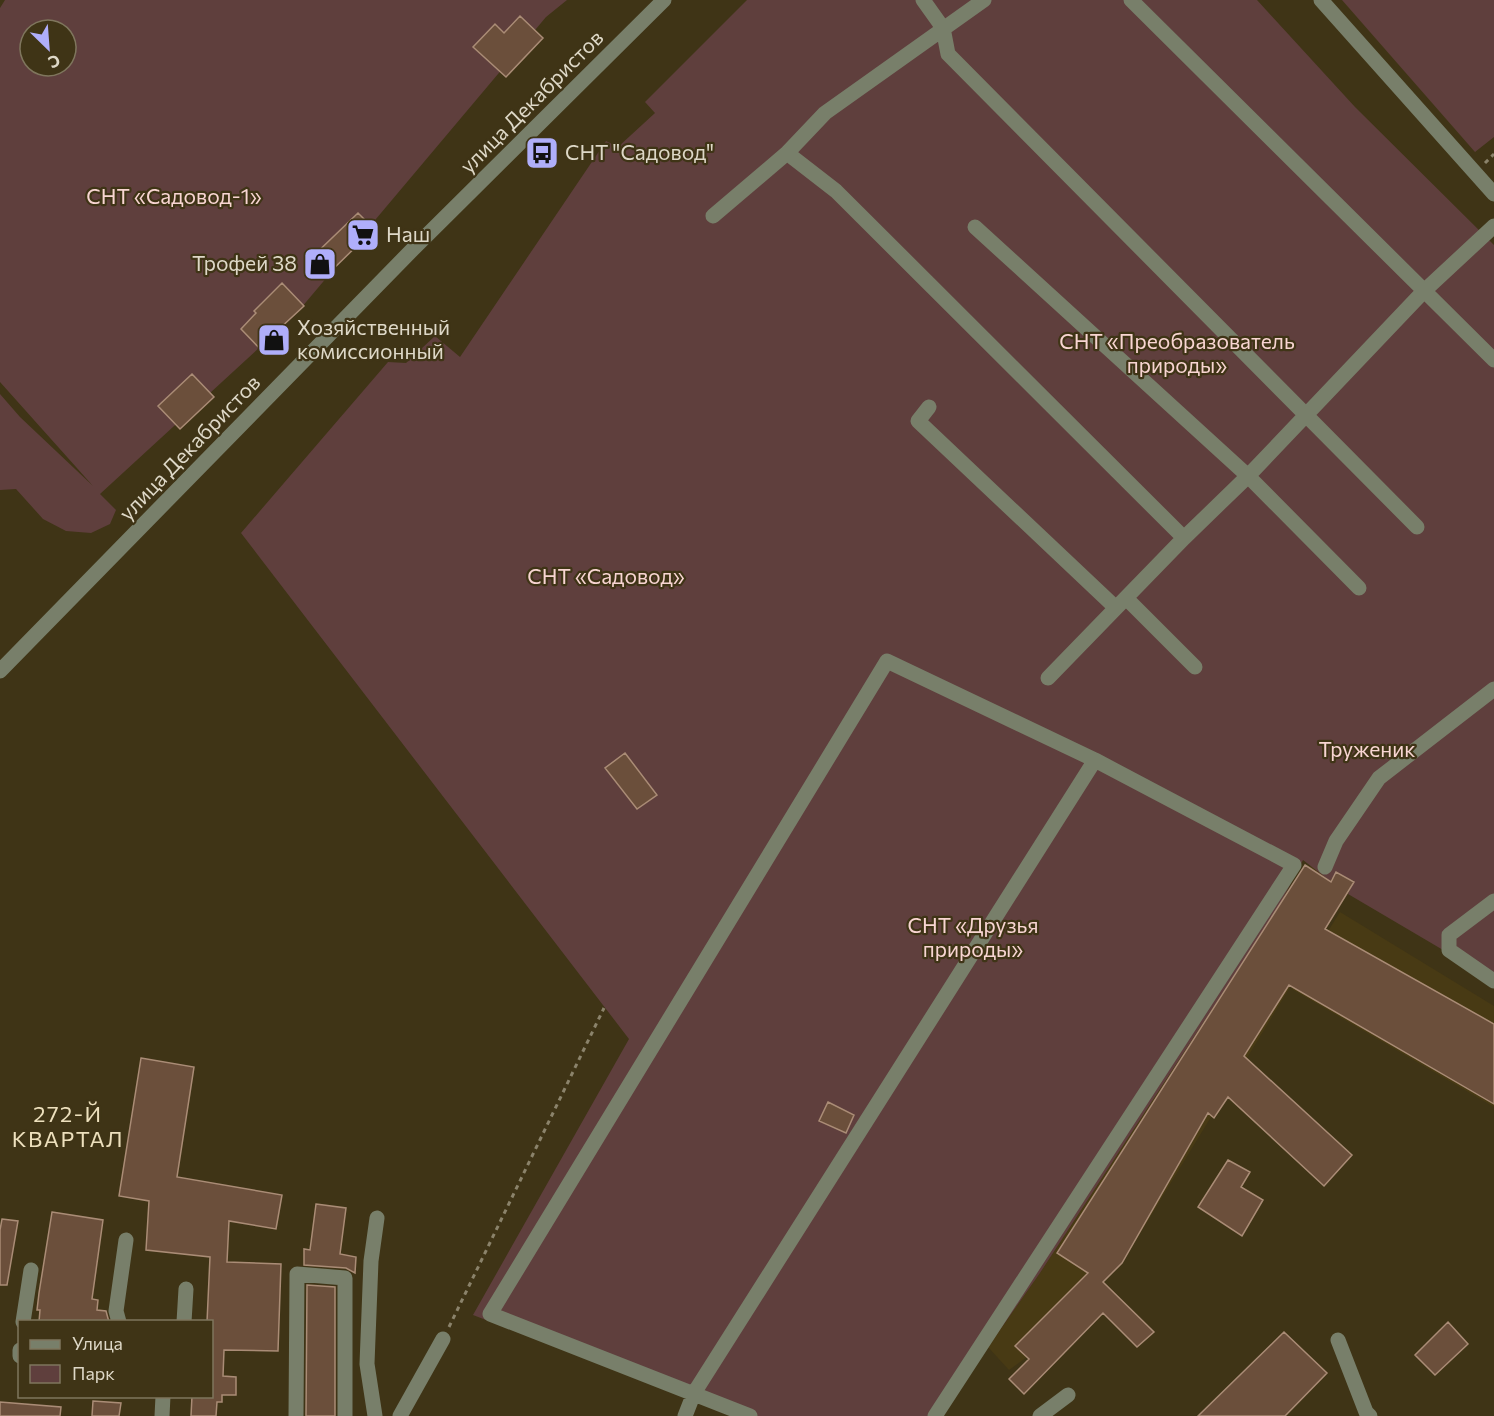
<svg xmlns="http://www.w3.org/2000/svg" width="1494" height="1416" font-family="Commissioner,sans-serif">
  <style>
    .built { fill: #483a14 }
    .green { fill: #5f3f3d; fill-rule: evenodd }
    .building { fill: #6b4f3b; stroke: #aa8c76; stroke-width: 1.5 }
    .lines { fill: none; stroke-linecap: round; stroke-linejoin: round }
    .path { stroke: #8b836b; stroke-width: 3; stroke-dasharray: 4.5 4.5; stroke-linecap: butt }
    .minor { stroke: #787f6a; stroke-width: 15 }
    .labels { text-anchor: middle; stroke-width: 4.5; stroke-linejoin: round; paint-order: stroke }
    .street-label { font-size: 21px; fill: #ded8c7; stroke: #3f3416 }
    .poi-label { font-size: 21px; fill: #ded8c7; stroke: #3f3416; text-anchor: start }
    .park-label { font-size: 21px; fill: #f8d5d2; stroke: #3f3416 }
    .neighbourhood-label { font-size: 22px; letter-spacing: 1.5px; fill: #ede0bd; stroke: #3f3416 }
  </style>
  <rect width="100%" height="100%" fill="#3f3416"/>
  <!-- built -->
  <path class="built" d="M1305 865 1336 872 1354 882 1122 1263 1027 1357 1009 1370 988 1347 1040 1273Z
    M1340 912 1494 1006V1107L1292 989Z"/>
  <!-- green -->
  <path class="green" d="M5 0H567L546 17 296 314 100 494 116 510 110 524 91 533 66 531 43 519 16 489 0 490V394L20 417 93 486 0 382V8ZM30 30H66V66H30Z
    M747 0H1257L1355 107 1494 245V980L1348 894 1354 881 1337 873 1330 881 1303 860 1278 908 1040 1273 939 1416H737L473 1315 629 1039 241 533 388 362 406 363 435 336 460 357 606 141 618 147 655 113 645 102Z
    M1342 0H1494V137L1475 152Z"/>
  <!-- building -->
  <path class="building" d="M520 16 543 38 506 77 473 47 495 24 504 33Z
    M358 213 374 229 323 279 307 262Z
    M282 283 304 306 278 330 281 333 263 352 241 329 256 313 254 311Z
    M192 374 214 397 180 429 158 406Z
    M625 753 657 795 637 809 605 768Z
    M1305 865 1331 882 1336 872 1354 882 1325 929 1494 1024V1104L1289 985 1244 1056 1352 1155 1324 1186 1228 1097 1214 1118 1208 1113 1122 1263 1103 1282 1154 1332 1137 1347 1103 1313 1024 1394 1009 1379 1029 1359 1015 1346 1088 1273 1057 1253Z
    M141 1058 194 1067 177 1177 282 1195 276 1229 229 1221 227 1262 281 1264 278 1351 224 1350 223 1376 236 1377V1395H222V1402H217L216 1416H191L192 1396H212V1322H207L210 1257 146 1250 149 1201 119 1196Z
    M828 1102 854 1115 846 1133 819 1121Z
    M1228 1160 1250 1172 1241 1187 1263 1200 1242 1236 1198 1207Z
    M316 1204 346 1208 340 1254 356 1257 355 1273 346 1268 304 1265V1249L310 1250Z
    M52 1212 103 1220 92 1299 98 1300 97 1310 106 1311 109 1322H39L40 1310H37L39 1293Z
    M2 1219 18 1221 7 1285H0V1230Z
    M307 1285 335 1287V1416H306Z
    M1448 1322 1468 1344 1435 1375 1415 1355Z
    M1284 1332 1327 1373 1285 1416H1198Z
    M93 1401 121 1403 119 1416H92Z
    M0 1402 61 1407 60 1416H0Z"/>
  <g class="lines">
    <!-- path -->
    <path class="path" d="M1485 163 1494 154
      M449 1327 604 1008"/>
    <!-- minor -->
    <path class="minor" d="M923 0 943 28 948 54 1417 527
      M1131 0 1494 360
      M1321 0 1494 194
      M787 153 836 191 1184 538
      M713 216 787 153 825 113 984 0
      M975 227 1248 476 1359 588
      M929 407 918 421 1116 608
      M1126 598 1195 667
      M0 671 412 250 664 0
      M1048 678 1184 538 1248 476 1423 292 1494 226
      M1325 867 1336 841 1379 778 1494 689
      M1494 901 1449 935V950L1494 981
      M23 1322 31 1270
      M119 1322 116 1311 126 1240
      M184 1322 186 1289
      M1338 1340 1366 1412 1370 1416
      M20 1350V1356
      M162 1416 163 1396
      M296 1416 297 1274 345 1278V1416
      M375 1416 367 1364 371 1261 377 1218
      M400 1416 443 1339
      M685 1416 694 1393 1095 760
      M750 1416 490 1314 887 661 1095 760 1294 865 935 1416
      M1040 1416 1068 1395"/>
  </g>
  <!-- icons -->
  <defs>
    <g id="bus-square" transform="scale(1.725)"><rect x="-9" y="-9" width="18" height="18" rx="4" fill="#afaefa" stroke="#3f3416"/><path d="M-5-6H5V4H4V6H2V4H-2V6H-4V4H-5ZM-3.5-4V0h7V-4ZM-3.5 1.2v1.5H-2V1.2ZM2 1.2v1.5H3.5V1.2Z" fill="#111"/></g>
    <g id="supermarket-square" transform="scale(1.725)"><rect x="-9" y="-9" width="18" height="18" rx="4" fill="#afaefa" stroke="#3f3416"/><path d="M-6-5.5h2.5l.6 2H6L4.5 2H-2.5L-4.4-4H-6ZM-1.5 3.2a1.3 1.3 0 1 0 .1 0ZM3 3.2a1.3 1.3 0 1 0 .1 0Z" fill="#111"/></g>
    <g id="shop-square" transform="scale(1.725)"><rect x="-9" y="-9" width="18" height="18" rx="4" fill="#afaefa" stroke="#3f3416"/><path d="M-5-2.5h2.3a2.7 3.5 0 0 1 5.4 0H5L5.5 6h-11ZM-1.5-2.5h3a1.5 2.3 0 0 0-3 0Z" fill="#111"/></g>
  </defs>
  <g fill-rule="evenodd">
    <use href="#bus-square" x="542" y="153"/>
    <use href="#supermarket-square" x="363" y="235"/>
    <use href="#shop-square" x="320" y="264"/>
    <use href="#shop-square" x="274" y="340"/>
  </g>
  <g class="labels">
    <!-- street labels -->
    <g class="street-label">
      <text transform="translate(532 102) rotate(-45)" y="7">улица Декабристов</text>
      <text transform="translate(190 448) rotate(-46)" y="7">улица Декабристов</text>
    </g>
    <!-- poi labels -->
    <g class="poi-label">
      <text x="565" y="160">СНТ "Садовод"</text>
      <text x="386" y="242">Наш</text>
      <text x="297" y="271" text-anchor="end">Трофей 38</text>
      <text x="297" y="335">Хозяйственный<tspan x="297" dy="24">комиссионный</tspan></text>
    </g>
    <!-- park labels -->
    <g class="park-label">
      <text x="174" y="204">СНТ «Садовод-1»</text>
      <text x="1177" y="349">СНТ «Преобразователь<tspan x="1177" dy="24">природы»</tspan></text>
      <text x="606" y="584">СНТ «Садовод»</text>
      <text x="1367" y="757">Труженик</text>
      <text x="973" y="933">СНТ «Друзья<tspan x="973" dy="24">природы»</tspan></text>
    </g>
    <!-- neighbourhood labels -->
    <g class="neighbourhood-label">
      <text x="68" y="1122">272-Й<tspan x="68" dy="25">КВАРТАЛ</tspan></text>
    </g>
  </g>
  <!-- legend -->
  <rect x="18" y="1320" width="195" height="78" fill="#3f3416" stroke="#7f765d" stroke-width="1.5"/>
  <rect x="30" y="1340" width="30" height="9" fill="#787f6a" stroke="#7f765d" stroke-width="1.5"/>
  <text x="72" y="1350" font-size="18" fill="#ded8c7">Улица</text>
  <rect x="30" y="1365" width="30" height="18" fill="#5f3f3d" stroke="#7f765d" stroke-width="1.5"/>
  <text x="72" y="1380" font-size="18" fill="#ded8c7">Парк</text>
  <!-- north arrow -->
  <g transform="translate(48 48) rotate(155)"><circle r="28" fill="#3f3416" stroke="#7f765d" stroke-width="1.5"/>
  <path d="M0-4.5L10 22L0 15L-10 22Z" fill="#afaefa"/>
  <text y="-9" font-size="16" font-weight="bold" text-anchor="middle" fill="#ded8c7">С</text>
  </g>
</svg>
